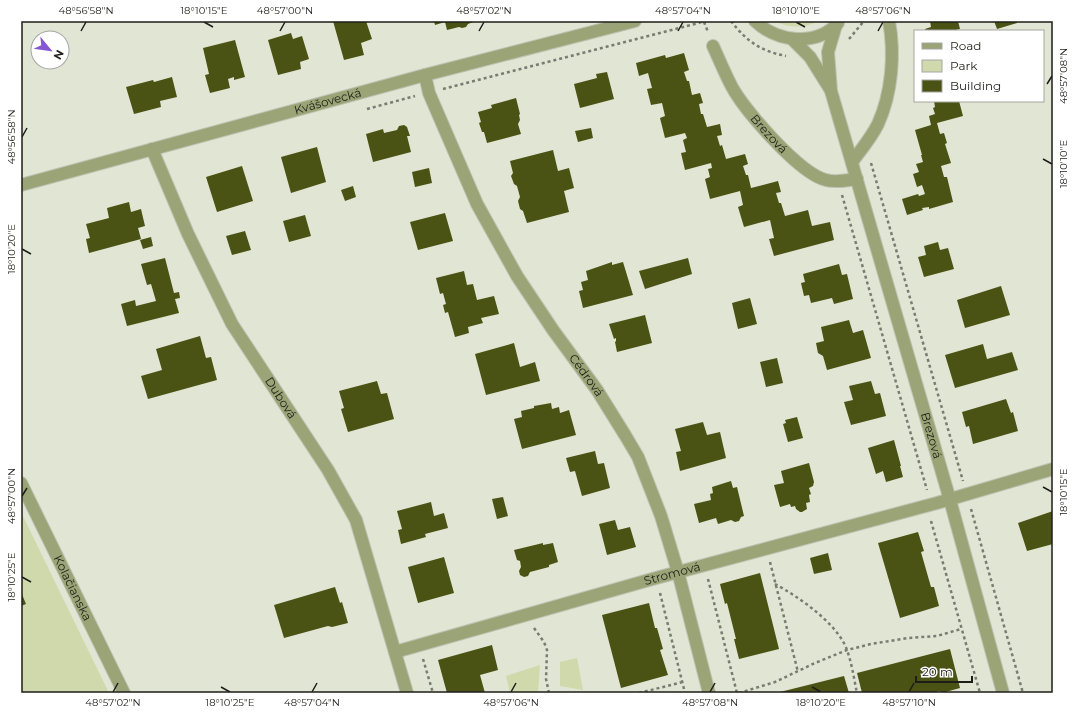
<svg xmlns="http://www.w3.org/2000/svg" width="1074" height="714" font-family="Montserrat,sans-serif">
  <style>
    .green { fill: #cfd9ab }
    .building { fill: #4a5314 }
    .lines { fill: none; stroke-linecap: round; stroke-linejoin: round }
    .minor-casing { stroke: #bec1b1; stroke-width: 14 }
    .path { stroke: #797c70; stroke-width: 2.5; stroke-dasharray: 3 3; stroke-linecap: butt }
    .minor { stroke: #9ba476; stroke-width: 12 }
    .ticks { fill: none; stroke: #1d1e18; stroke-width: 1.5 }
    .labels { text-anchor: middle; stroke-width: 4; stroke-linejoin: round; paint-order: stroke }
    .street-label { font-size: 12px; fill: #1d1e18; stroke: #fff }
    .neatline { fill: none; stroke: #1d1e18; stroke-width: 1.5 }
    .ticks-label { font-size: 10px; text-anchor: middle; fill: #1d1e18 }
  </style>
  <rect width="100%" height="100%" fill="#e1e5d3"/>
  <!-- green -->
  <path class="green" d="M775 21H818C805 29 788 28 775 21Z
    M21 512 109 693H21Z
    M577 658 583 690 560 686V662Z
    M540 665 538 693H510L506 676Z"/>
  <!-- building -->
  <path class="building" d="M333 21H366L372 39 361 43 364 55 344 60Z
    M434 21H476L468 24 466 27 462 28 459 27 447 30 445 22 435 25Z
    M930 21H958L960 29 951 31H926L925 29 931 27Z
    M994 21H1017V23L997 29Z
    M291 33 293 39 302 36 309 59 300 62 301 69 278 75 268 40Z
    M235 40 245 77 234 80V77L228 79 230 88 210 93 205 75 209 74 203 48Z
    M684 53 689 70 684 72 687 81H689L692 95 700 93 703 103 699 104 701 114H703L707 127 720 124 722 135 717 136 720 146 722 145 726 159 745 154 748 164 743 166 746 175H748L751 188 778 181 781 192 776 193 779 203H781L785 216 808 210 812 226 830 222 834 240 774 256 769 239 774 238 770 220 744 227 738 207 743 205 740 191 710 199 705 179 710 177 708 169 712 168 711 163 685 170 681 153 686 152 683 140 687 138 685 133 665 138 660 118 665 116 662 103 651 105 647 89 652 88 648 73 639 76 636 63 665 55 666 58Z
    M607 72 614 99 580 108 574 84 597 78 596 74Z
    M172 77 177 97 160 101 161 107 134 114 126 87 153 80 154 82Z
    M516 98 520 114 519 115 520 120 518 124 521 134 487 143 484 132H482L479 123 481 122 478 112 492 108 491 105Z
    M934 101H959L963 116 937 123 940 134 944 133 947 143 945 144 951 163 941 166 944 177H947L953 202 929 209V207L922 208 923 210 907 215 902 199 918 194 919 196 925 194 922 185 917 187 913 174 919 172 916 164 923 162 921 155H922L915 130 931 125 929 116 935 114 933 108 935 107Z
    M404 125 407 127 410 136H407L411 152 373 162 366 134 383 129 384 133 397 130 399 126Z
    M591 128 593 138 578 142 575 131Z
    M317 147 326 182 291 193 281 157Z
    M553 150 558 171 569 168 574 188 564 191 569 212 527 223 523 211 520 209 518 201 520 197 517 186 514 184 511 176 513 173 510 161Z
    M242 166 253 201 217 212 206 177Z
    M429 168 432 183 415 187 412 172Z
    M353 186 356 197 345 201 341 190Z
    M129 202 131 212 141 209 145 226 138 228 141 239 89 253 86 239 90 238 86 224 109 218 107 208Z
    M445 213 453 241 418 250 410 222Z
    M305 215 311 236 289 242 283 221Z
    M245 231 251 250 232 255 226 236Z
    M151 237 153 246 143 249 140 240Z
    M938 242 940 250 948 248 954 269 924 277 918 257 926 255 924 246Z
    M165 258 174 293 179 292 180 298 175 299 179 313 127 326 121 304 135 300 136 306 156 301 151 284 147 285 141 264Z
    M688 258 692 274 645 289 639 271Z
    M612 262V265L623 262 633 295 583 308 579 291 583 290 581 282 588 280 586 271Z
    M839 264 842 275 847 274 853 299 834 304 832 298 811 303 809 295 804 296 801 283 805 282 803 274Z
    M464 271 467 285 473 284 477 300 494 296 499 314 481 318 483 323 468 327 469 333 455 337 448 312 445 313 443 305 446 304 443 293 440 294 436 278Z
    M1001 286 1010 315 965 328 957 300Z
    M750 298 757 324 738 329 732 303Z
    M645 315 652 343 617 352 615 342 616 341V338L614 339 609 324Z
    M849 320 853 333 863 330 871 358 827 370 823 356 818 353 816 343 824 341 821 327Z
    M200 336 206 358 211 357 217 380 148 399 141 376 162 370 156 349Z
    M514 343 520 367 535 362 540 381 486 395 475 354Z
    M983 344 987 359 1012 352 1018 370 955 388 945 355Z
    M777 358 783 383 766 387 760 362Z
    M377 381 381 394 387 393 394 419 348 432 341 409 344 408 339 391Z
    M871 381 875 394 880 393 886 416 851 425 844 402 853 400 849 386Z
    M1006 399 1011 413 1013 412 1018 431 973 444 969 426 966 427 962 412Z
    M551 403 552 409 559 407 560 413 569 410 576 435 522 449 514 419 522 417 521 411 534 408V406Z
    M797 417 803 438 788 442 783 424 786 423 785 420Z
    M703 422 707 435 720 432 726 458 680 471 676 452 681 451 675 429Z
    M894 440 901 466H900L903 477 886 482 883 471 876 474 868 448Z
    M595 451 598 464 604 463 610 488 582 496 575 471 570 472 566 458Z
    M809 463 814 482 813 486 809 488 811 494 809 495 810 502 806 503 807 509 802 512H800L796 509 795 506 791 507 790 504 780 507 774 485 784 483 781 471Z
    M731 481 733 488 737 487 744 516 741 517 739 521 735 522 731 520 718 524 716 518 699 523 694 504 711 500 710 494 713 493 712 487Z
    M503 497 508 516 497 519 492 499Z
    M431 502 434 516 444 513 448 528 425 534 426 537 401 544 398 530 402 529 397 511Z
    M1053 511V544L1027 551 1018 523Z
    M615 520 618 530 630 527 636 547 607 555 599 524Z
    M918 532 924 551 921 552 931 587H934L939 606 900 618 878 543Z
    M543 543V545L553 543 558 562 549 565V567L530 572 528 576 524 577 520 575 519 571 521 567 520 561 517 560 514 550Z
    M828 553 832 570 814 574 810 558Z
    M444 557 454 593 418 603 408 567Z
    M760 573 779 649 739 659 734 639H736L727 603 725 604 720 584Z
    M335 587 340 603 342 602 348 623 332 627 328 626 284 638 274 605Z
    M21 592 26 604 21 606Z
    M649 603 655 628H657L663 649 660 650 668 675 621 688 602 615Z
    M492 645 498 670 480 675 485 693H447L438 660Z
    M950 649 960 688 942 693H941L940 691 931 693H862L857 673Z
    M844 676 849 693H780V692Z"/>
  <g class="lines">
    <!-- minor casing -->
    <g class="minor-casing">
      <g id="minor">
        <path d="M755 21C777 42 816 47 838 23"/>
        <path id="s1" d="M836 25 828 52 831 91 950 500 1003 693"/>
        <path d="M792 39 810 57 830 89"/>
        <path id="s2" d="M713 46C719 59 725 74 732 87 745 111 800 174 826 180 836 183 847 180 857 179"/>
        <path id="s3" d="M425 75 429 93 477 204 517 276 553 330 597 390 625 435 638 457 661 516 678 572 709 693"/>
        <path id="s4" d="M152 149 188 234 232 324 328 470 356 520 407 693"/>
        <path d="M852 162C861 150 871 138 878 124 892 93 895 54 889 21"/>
        <path id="s5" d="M21 185 425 75 635 21"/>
        <path id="s6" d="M21 483 124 693"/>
        <path id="s7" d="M395 652 656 578 937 503 1053 469"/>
      </g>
    </g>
    <!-- path -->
    <path class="path" d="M731 21C747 42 761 51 786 56
      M704 22 708 32
      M849 39 864 21
      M443 89 706 21
      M367 109 415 96
      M871 163 963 481
      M842 195 927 490
      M971 509 1023 693
      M931 521 980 693
      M770 562 798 672
      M708 579 737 693
      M775 584C799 597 838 624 847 650 852 664 854 679 857 693
      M660 593 685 693
      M534 628 544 642 547 650 546 679 549 693
      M423 659 433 693
      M639 693 683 682
      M739 693 775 682 815 663 847 650 871 644 908 638 937 636 961 629"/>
    <!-- minor -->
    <use href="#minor" class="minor"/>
  </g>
  <!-- ticks -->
  <path class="ticks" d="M204 22 213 27M796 22 805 27M81 31 86 22M280 31 285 22M479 31 484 22M678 31 683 22M878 31 883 22M1047 84 1052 76M22 137 27 128M1043 159 1052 164M22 249 31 254M1043 487 1052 492M22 496 27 488M22 577 31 582M221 687 230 692M812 687 821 692M113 692 118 683M312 692 317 683M511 692 516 683M710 692 715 683M909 692 914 683"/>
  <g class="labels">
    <!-- street labels -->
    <g class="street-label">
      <text dy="4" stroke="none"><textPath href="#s5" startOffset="318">Kvášovecká</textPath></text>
      <text dy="4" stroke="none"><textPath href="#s2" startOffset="105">Brezová</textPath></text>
      <text dy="4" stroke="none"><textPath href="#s3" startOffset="343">Cédrová</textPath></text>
      <text dy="4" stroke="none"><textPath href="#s4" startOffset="281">Dubová</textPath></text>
      <text dy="4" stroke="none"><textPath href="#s1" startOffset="426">Brezová</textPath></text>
      <text dy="4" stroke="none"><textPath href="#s7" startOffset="288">Stromová</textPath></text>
      <text dy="4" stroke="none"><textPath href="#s6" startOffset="117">Kolačianska</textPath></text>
    </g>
  </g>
  <!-- border -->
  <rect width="1074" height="714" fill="none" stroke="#ffffff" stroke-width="44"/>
  <!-- legend -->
  <rect x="914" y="30" width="130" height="72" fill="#ffffff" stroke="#a5a5a3"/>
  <rect x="922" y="43" width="20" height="6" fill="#9ba476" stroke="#a5a5a3"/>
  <text x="950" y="50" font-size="12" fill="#1d1e18">Road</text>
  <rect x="922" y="60" width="20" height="12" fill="#cfd9ab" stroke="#a5a5a3"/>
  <text x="950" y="70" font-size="12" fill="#1d1e18">Park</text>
  <rect x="922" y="80" width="20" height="12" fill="#4a5314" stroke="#a5a5a3"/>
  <text x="950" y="90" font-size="12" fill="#1d1e18">Building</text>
  <!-- north arrow -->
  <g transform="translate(50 50) rotate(119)"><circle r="19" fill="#ffffff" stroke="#a5a5a3"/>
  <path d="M0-3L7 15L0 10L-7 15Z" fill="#8558d2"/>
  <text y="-6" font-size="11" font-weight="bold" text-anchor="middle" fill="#1d1e18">N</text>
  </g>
  <!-- scale -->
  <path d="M916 676v6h56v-6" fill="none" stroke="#1d1e18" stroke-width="2"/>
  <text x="922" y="676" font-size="12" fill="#1d1e18" stroke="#ffffff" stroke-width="3" paint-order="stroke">20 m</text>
  <rect x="22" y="22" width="1030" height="670" class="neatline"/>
  <g class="ticks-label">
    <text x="86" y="14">48°56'58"N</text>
    <text x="204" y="14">18°10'15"E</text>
    <text x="285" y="14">48°57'00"N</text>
    <text x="484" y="14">48°57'02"N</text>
    <text x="683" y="14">48°57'04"N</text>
    <text x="796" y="14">18°10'10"E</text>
    <text x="883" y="14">48°57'06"N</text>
    <text transform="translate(1063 76) rotate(-90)" y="4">48°57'08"N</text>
    <text transform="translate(11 137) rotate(-90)" y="4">48°56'58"N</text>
    <text transform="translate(1063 164) rotate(-90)" y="4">18°10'10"E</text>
    <text transform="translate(11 249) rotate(-90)" y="4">18°10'20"E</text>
    <text transform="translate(1063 492) rotate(-90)" y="4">18°10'15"E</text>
    <text transform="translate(11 496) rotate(-90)" y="4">48°57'00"N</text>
    <text transform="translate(11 577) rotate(-90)" y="4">18°10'25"E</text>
    <text x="113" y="706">48°57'02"N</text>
    <text x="230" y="706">18°10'25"E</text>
    <text x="312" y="706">48°57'04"N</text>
    <text x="511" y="706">48°57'06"N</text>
    <text x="710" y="706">48°57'08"N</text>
    <text x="821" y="706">18°10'20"E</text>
    <text x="909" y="706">48°57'10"N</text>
  </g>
</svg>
